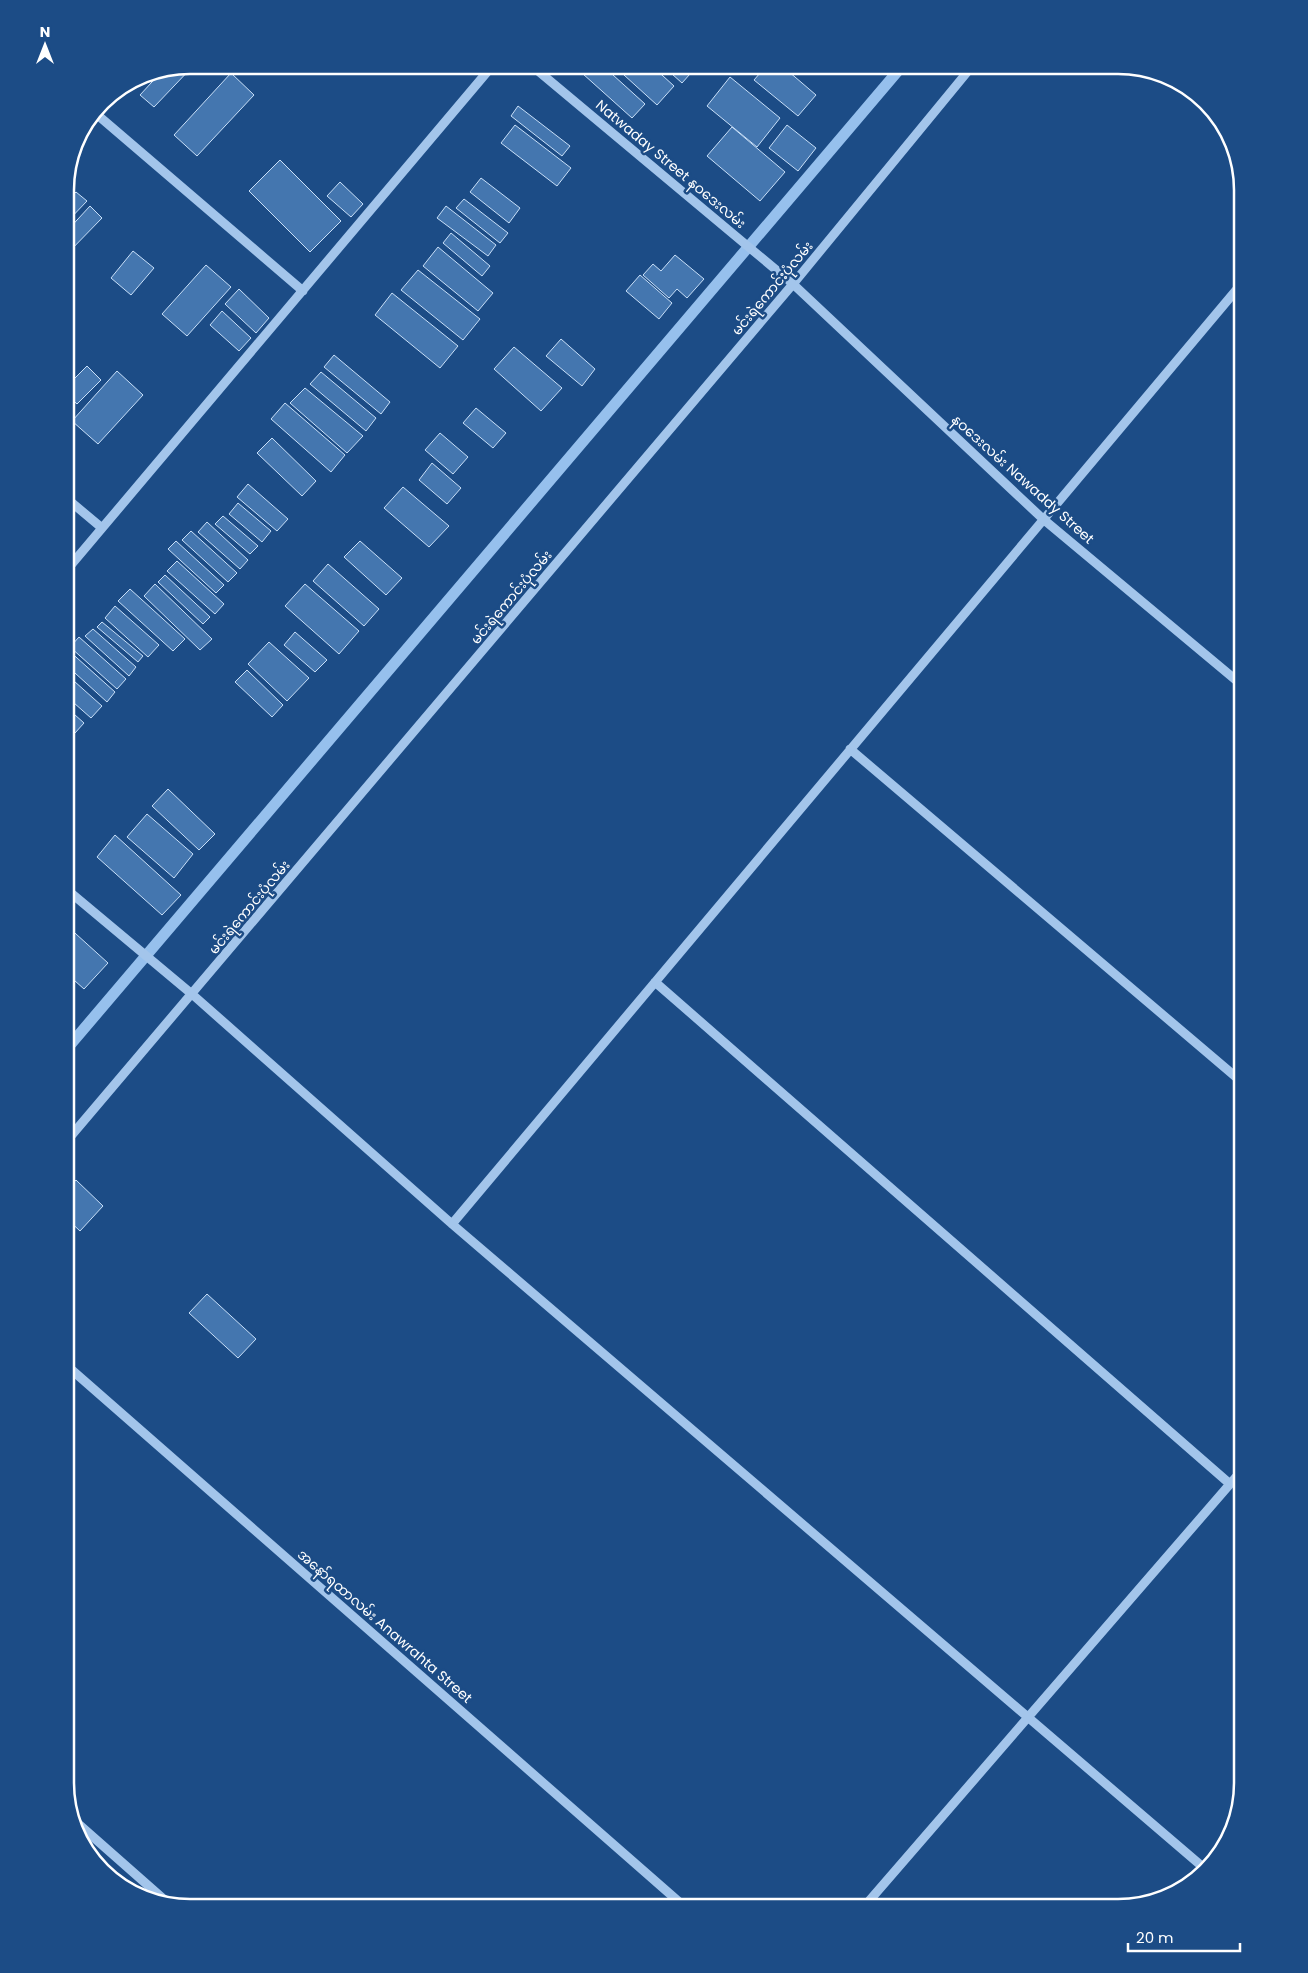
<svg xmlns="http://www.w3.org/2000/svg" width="1308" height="1973" font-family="Poppins,'Noto Sans Myanmar',sans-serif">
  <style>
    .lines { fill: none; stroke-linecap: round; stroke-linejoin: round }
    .stream { stroke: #96c0ed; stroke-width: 11 }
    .building { fill: #4476af; stroke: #c8dff8 }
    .minor { stroke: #a3c5eb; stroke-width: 9 }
    .labels { text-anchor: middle; stroke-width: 5; stroke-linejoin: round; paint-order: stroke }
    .street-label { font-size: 14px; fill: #fff; stroke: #1c4c86 }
    .rim { fill: none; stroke: #fff; stroke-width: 2.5 }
  </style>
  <rect width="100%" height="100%" fill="#1c4c86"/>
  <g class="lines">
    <!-- stream -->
    <path class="stream" d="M65 1051 903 65"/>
  </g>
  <!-- building -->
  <path class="building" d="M194 65 154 107 140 95 163 70Z
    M311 65H327L320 73Z
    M573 65H602L645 104 632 118Z
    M613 65H651L674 86 657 105Z
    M662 65H698L682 83Z
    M767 65H781L816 95 798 116 754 80Z
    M153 72 144 82 138 77 142 74Z
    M231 73 254 95 197 156 174 135Z
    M730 77 780 118 757 147 707 106Z
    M518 106 570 146 562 156 511 116Z
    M515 125 571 168 557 186 501 143Z
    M787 125 816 148 798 171 769 148Z
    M732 127 785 172 760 201 707 156Z
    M280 160 341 221 310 252 249 191Z
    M67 175 75 183 65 194V182Z
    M481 178 520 208 509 223 470 192Z
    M340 182 363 204 351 217 327 196Z
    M76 192 87 201 65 224V203Z
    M464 199 508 233 500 243 456 208Z
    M90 206 102 218 65 256V233Z
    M446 206 496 245 488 256 437 218Z
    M451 233 490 266 482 276 443 243Z
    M438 247 493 293 478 311 423 266Z
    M133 251 154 268 131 295 111 278Z
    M675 255 704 279 687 298 677 289 669 298 643 275 653 264 661 271Z
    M206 265 231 287 187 336 162 314Z
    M418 270 480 319 463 340 401 290Z
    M640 275 672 303 659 319 626 291Z
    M239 289 269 318 256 333 225 304Z
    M392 293 458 346 440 368 375 315Z
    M222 311 251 338 239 351 210 325Z
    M561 339 595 369 582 386 546 356Z
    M514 347 562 388 541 411 494 369Z
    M334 355 390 402 381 414 324 367Z
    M87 366 101 380 77 404 65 393V388Z
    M117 371 143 395 98 444 72 421Z
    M321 372 376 418 366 431 310 384Z
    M305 388 363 436 347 453 290 403Z
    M285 403 345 455 331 472 271 419Z
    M476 408 506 433 493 448 463 423Z
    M440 433 468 457 453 474 425 450Z
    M272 438 316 481 302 496 257 453Z
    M432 463 461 488 447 504 419 480Z
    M248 484 288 519 277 531 237 497Z
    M403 487 449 526 429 547 384 508Z
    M238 503 271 531 262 542 229 514Z
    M223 516 258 546 250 554 215 524Z
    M207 522 248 560 240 569 198 532Z
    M191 531 237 573 228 582 182 540Z
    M176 541 224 585 216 593 168 549Z
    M360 541 402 578 386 595 344 557Z
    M177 561 224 604 215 614 167 571Z
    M328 564 379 609 364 626 313 581Z
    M165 575 210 617 203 624 158 582Z
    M155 584 212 639 200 650 144 596Z
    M305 584 359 631 339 654 285 606Z
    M130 589 185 639 173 651 118 601Z
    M115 606 159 645 148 657 105 618Z
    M102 622 143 656 138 662 97 627Z
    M93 629 136 667 129 676 85 636Z
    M295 632 327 660 315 672 284 645Z
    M79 637 126 679 117 689 70 647Z
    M269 642 309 678 287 701 248 664Z
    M67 649 115 692 107 702 65 664Z
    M247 670 283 705 272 717 235 682Z
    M65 673 102 706 91 718 65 695Z
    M65 706 84 723 66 743 65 742Z
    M168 789 215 834 199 850 152 806Z
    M147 814 193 854 174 878 127 837Z
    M115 835 181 895 162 915 97 857Z
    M65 924 108 963 84 989 65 972Z
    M65 989 72 995 65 1002Z
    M76 1180 103 1206 80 1231 65 1217V1192Z
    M207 1294 256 1339 238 1358 189 1313Z"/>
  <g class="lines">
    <!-- minor -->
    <path class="minor" d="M531 65 793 284 1043 519 1243 686
      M94 112 303 291
      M65 497 102 528
      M65 572 493 65
      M850 749 1243 1083
      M65 888 193 995 452 1224 1204 1868
      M655 982 1230 1484
      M65 1143 793 284 973 65
      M452 1224 1243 282
      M65 1364 686 1908
      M75 1821 168 1903
      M863 1908 1243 1469"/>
  </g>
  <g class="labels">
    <!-- street labels -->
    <g class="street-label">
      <text transform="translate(671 164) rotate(40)" y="5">Natwaday Street နဝဒေးလမ်း</text>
      <text transform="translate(772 288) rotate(-50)" y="5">မင်းရဲကောင်းပုံလမ်း</text>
      <text transform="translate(1023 479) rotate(42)" y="5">နဝဒေးလမ်း Nawaddy Street</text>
      <text transform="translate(511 597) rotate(-50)" y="5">မင်းရဲကောင်းပုံလမ်း</text>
      <text transform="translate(249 907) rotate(-50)" y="5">မင်းရဲကောင်းပုံလမ်း</text>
      <text transform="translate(385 1626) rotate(41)" y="5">အနော်ရထာလမ်း Anawrahta Street</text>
    </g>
  </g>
  <!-- crop -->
  <path d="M0 0H1308V1973H0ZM190 74H1118A116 116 0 0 1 1234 190V1783A116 116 0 0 1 1118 1899H190A116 116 0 0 1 74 1783V190A116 116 0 0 1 190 74Z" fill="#1c4c86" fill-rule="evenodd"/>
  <path class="rim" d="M190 74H1118A116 116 0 0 1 1234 190V1783A116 116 0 0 1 1118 1899H190A116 116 0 0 1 74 1783V190A116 116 0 0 1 190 74Z"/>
  <!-- north arrow -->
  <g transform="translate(45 45)" stroke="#1c4c86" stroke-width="4" paint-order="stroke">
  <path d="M0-4L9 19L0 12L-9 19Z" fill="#ffffff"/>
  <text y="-8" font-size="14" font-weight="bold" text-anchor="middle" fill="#ffffff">N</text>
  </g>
  <!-- scale -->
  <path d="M1128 1943v8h112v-8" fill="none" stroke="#ffffff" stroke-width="2.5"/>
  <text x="1136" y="1943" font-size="15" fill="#ffffff" stroke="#1c4c86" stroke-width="4" paint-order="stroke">20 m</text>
</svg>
